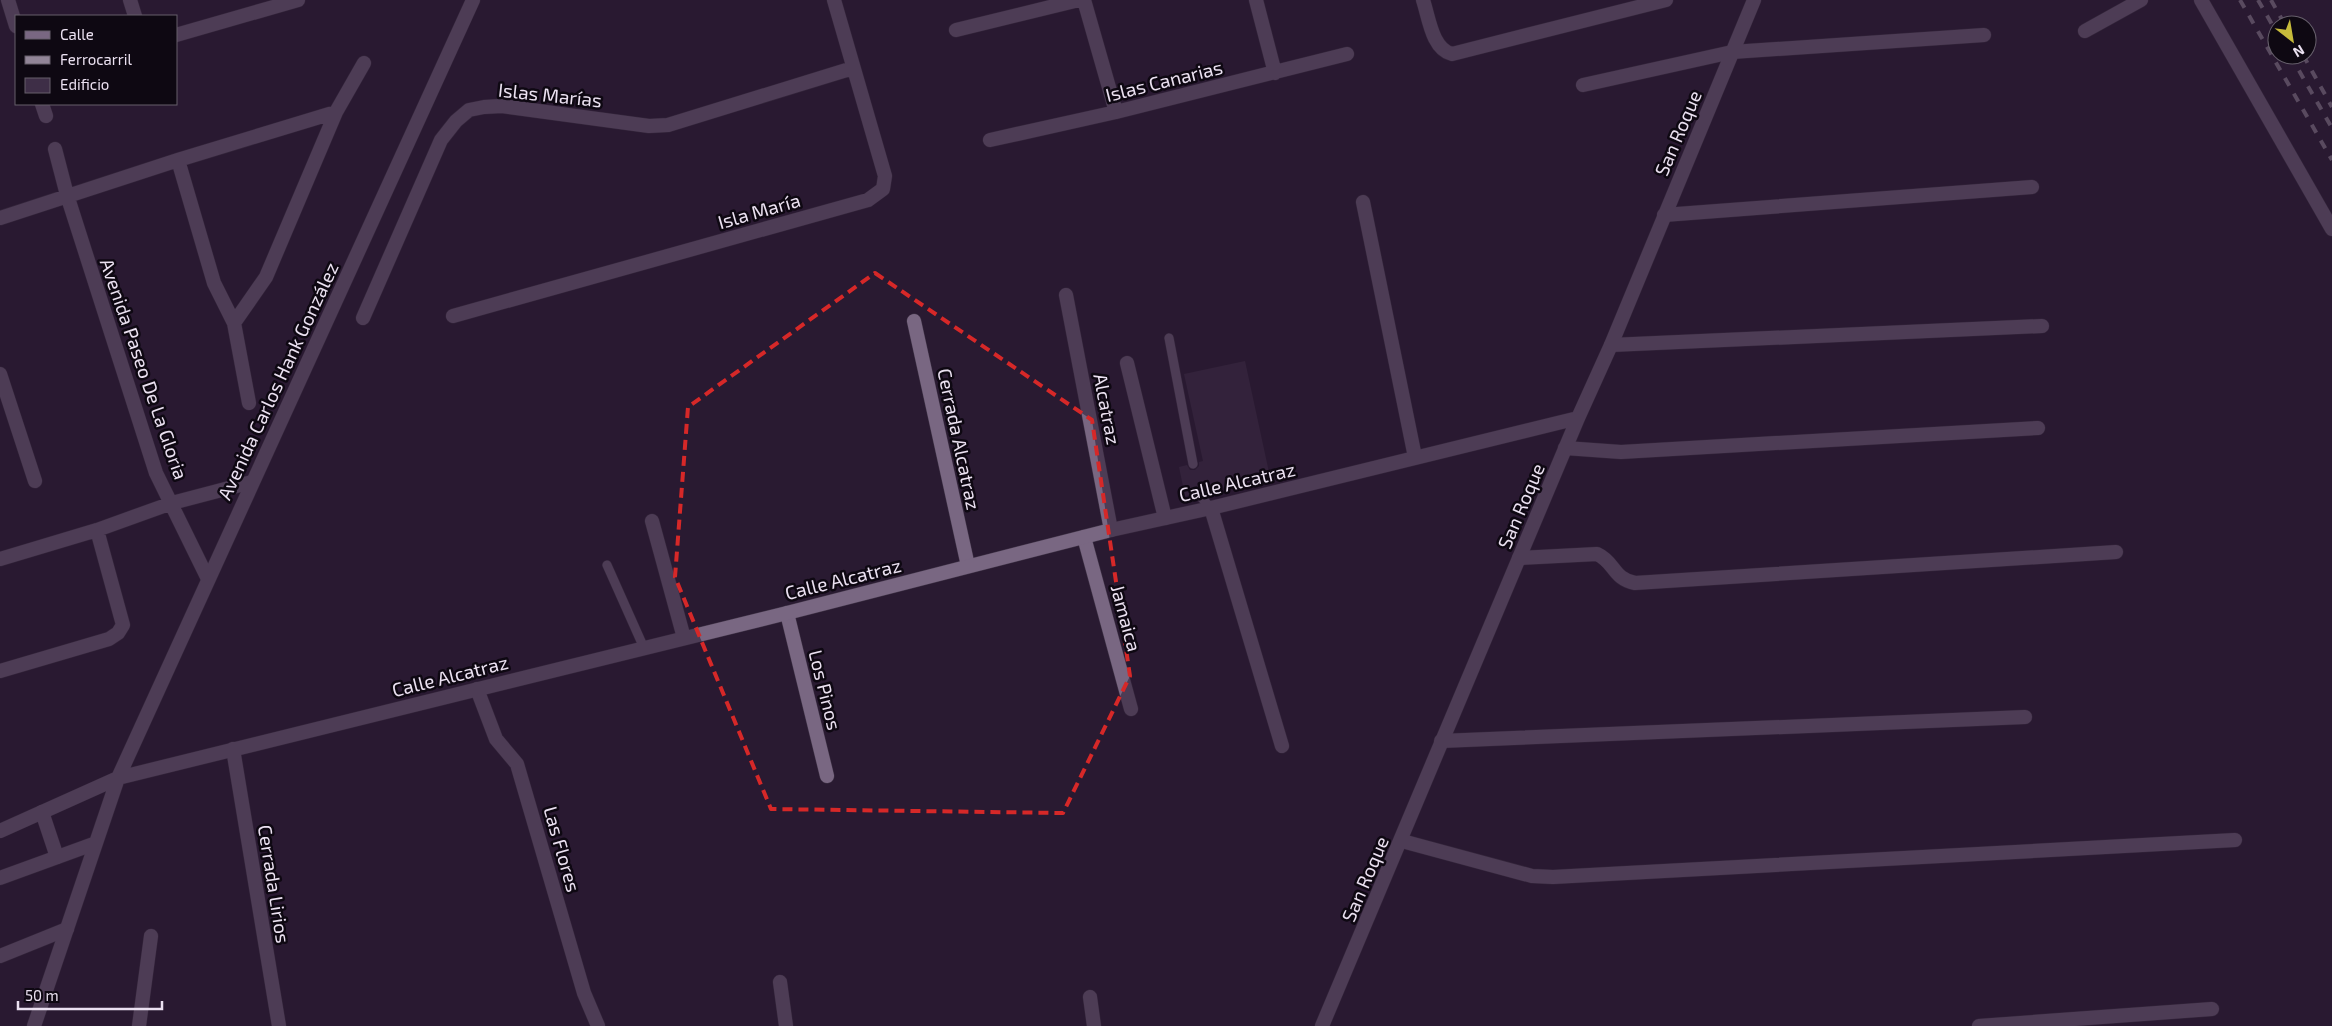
<svg xmlns="http://www.w3.org/2000/svg" width="2332" height="1026" font-family="'Exo 2',sans-serif">
  <style>
    .building { fill: #3e2e47 }
    .lines { fill: none; stroke-linecap: round; stroke-linejoin: round }
    .service-casing { stroke: #413548; stroke-width: 10 }
    .minor-casing { stroke: #413548; stroke-width: 15 }
    .secondary-casing { stroke: #413548; stroke-width: 15 }
    .service { stroke: #796782; stroke-width: 9 }
    .minor { stroke: #796782; stroke-width: 14 }
    .secondary { stroke: #796782; stroke-width: 14 }
    .rail { stroke: #928598; stroke-width: 4; stroke-dasharray: 9 9; stroke-linecap: butt }
    .marked { fill: none; stroke: #d62828; stroke-width: 4; stroke-dasharray: 10 6; stroke-linejoin: round }
    .labels { text-anchor: middle; stroke-width: 5; stroke-linejoin: round; paint-order: stroke }
    .street-label { font-size: 19px; fill: #ebe1f1; stroke: #0e0812 }
  </style>
  <rect width="100%" height="100%" fill="#291a31"/>
  <!-- building -->
  <path class="building" d="M1245 361 1270 477 1204 492 1196 487 1192 489 1191 495 1185 496 1179 467 1187 465 1190 470H1195L1199 466V462L1203 461 1184 374Z"/>
  <g class="lines">
    <!-- service casing -->
    <g class="service-casing">
      <path id="service" d="M1169 338 1193 464
        M1197 493 1211 508
        M607 565 644 648"/>
    </g>
    <!-- minor casing -->
    <g class="minor-casing">
      <path id="minor" d="M8 0 16 26
        M130 0 135 16
        M1084 0 1116 112
        M1256 0 1275 73
        M1423 0C1429 18 1432 49 1452 54L1666 0
        M956 30 1079 0
        M2085 31 2141 0
        M176 35 298 0
        M1583 85 1732 52 1984 35
        M42 104 46 116
        M990 140 1116 112 1347 54
        M55 149 67 195 156 473 208 579
        M178 160 214 283 234 323 249 403
        M1363 202 1415 457
        M1664 215 2032 187
        M0 218 178 160 336 112
        M1066 295 1111 530
        M453 316 868 200 883 189 885 176 834 0
        M363 318 441 140 456 121 469 110 484 107 502 106 649 126 668 125 853 68
        M914 321 968 566
        M234 323 266 277 336 112 364 63
        M1611 345 2042 326
        M1127 363 1165 518
        M0 374 35 481
        M1565 448 1621 452 2038 428
        M1211 508 1282 746
        M652 521 684 638
        M1084 537 1131 709
        M1519 558 1597 554C1615 562 1613 579 1635 583L2116 552
        M0 559 97 530 172 503 252 482
        M787 613 827 776
        M0 671 109 639 118 633 123 625 97 530
        M477 689 496 739 517 764 584 993 598 1026
        M1441 741 2025 717
        M233 749 279 1026
        M42 812 57 857
        M1402 841 1532 876 1553 877 2235 840
        M0 956 67 929
        M780 982 786 1026
        M1090 997 1094 1026
        M139 1026 151 936
        M1979 1026 2212 1009"/>
    </g>
    <!-- secondary casing -->
    <g class="secondary-casing">
      <path id="secondary" d="M2201 0 2332 229
        M0 831 118 778 787 613 1111 530 1211 508 1578 418
        M0 878 96 843
        M34 1026 118 778 473 0
        M1322 1026 1578 418 1611 345 1754 0"/>
    </g>
    <!-- service -->
    <use href="#service" class="service"/>
    <!-- minor -->
    <use href="#minor" class="minor"/>
    <!-- secondary -->
    <use href="#secondary" class="secondary"/>
    <!-- rail -->
    <path class="rail" d="M2240 0 2332 160
      M2258 0 2277 33
      M2271 0 2285 25
      M2290 55 2332 128
      M2303 55 2332 107"/>
  </g>
  <!-- marked area -->
  <path d="M0 0H2332V1026H0ZM875 273 1092 420 1130 676 1063 813 771 809 675 577 688 407Z" fill="#291a31" fill-opacity=".55" fill-rule="evenodd"/>
  <path class="marked" d="M875 273 1092 420 1130 676 1063 813 771 809 675 577 688 407Z"/>
  <g class="labels">
    <!-- street labels -->
    <g class="street-label">
      <text transform="translate(1164 81) rotate(-14)" y="7">Islas Canarias</text>
      <text transform="translate(550 95) rotate(6)" y="7">Islas Marías</text>
      <text transform="translate(1678 133) rotate(-67)" y="7">San Roque</text>
      <text transform="translate(759 211) rotate(-16)" y="7">Isla María</text>
      <text transform="translate(144 369) rotate(71)" y="7">Avenida Paseo De La Gloria</text>
      <text transform="translate(278 381) rotate(-65)" y="7">Avenida Carlos Hank González</text>
      <text transform="translate(1107 409) rotate(79)" y="7">Alcatraz</text>
      <text transform="translate(959 439) rotate(78)" y="7">Cerrada Alcatraz</text>
      <text transform="translate(1237 482) rotate(-13)" y="7">Calle Alcatraz</text>
      <text transform="translate(1521 506) rotate(-67)" y="7">San Roque</text>
      <text transform="translate(843 579) rotate(-14)" y="7">Calle Alcatraz</text>
      <text transform="translate(1126 618) rotate(75)" y="7">Jamaica</text>
      <text transform="translate(450 676) rotate(-14)" y="7">Calle Alcatraz</text>
      <text transform="translate(825 690) rotate(76)" y="7">Los Pinos</text>
      <text transform="translate(562 849) rotate(74)" y="7">Las Flores</text>
      <text transform="translate(1365 879) rotate(-67)" y="7">San Roque</text>
      <text transform="translate(274 884) rotate(81)" y="7">Cerrada Lirios</text>
    </g>
  </g>
  <!-- legend -->
  <rect x="15" y="15" width="162" height="90" fill="#0e0812" stroke="#665f6b"/>
  <rect x="25" y="31" width="25" height="8" fill="#796782" stroke="#665f6b"/>
  <text x="60" y="40" font-size="15" fill="#ebe1f1">Calle</text>
  <rect x="25" y="56" width="25" height="8" fill="#928598" stroke="#665f6b"/>
  <text x="60" y="65" font-size="15" fill="#ebe1f1">Ferrocarril</text>
  <rect x="25" y="78" width="25" height="15" fill="#3e2e47" stroke="#665f6b"/>
  <text x="60" y="90" font-size="15" fill="#ebe1f1">Edificio</text>
  <!-- north arrow -->
  <g transform="translate(2292 40) rotate(149)"><circle r="24" fill="#0e0812" stroke="#665f6b"/>
  <path d="M0-4L9 19L0 12L-9 19Z" fill="#c7bb3b"/>
  <text y="-8" font-size="14" font-weight="bold" text-anchor="middle" fill="#ebe1f1">N</text>
  </g>
  <!-- scale -->
  <path d="M18 1001v8h144v-8" fill="none" stroke="#ebe1f1" stroke-width="2.5"/>
  <text x="25" y="1001" font-size="15" fill="#ebe1f1" stroke="#0e0812" stroke-width="4" paint-order="stroke">50 m</text>
</svg>
